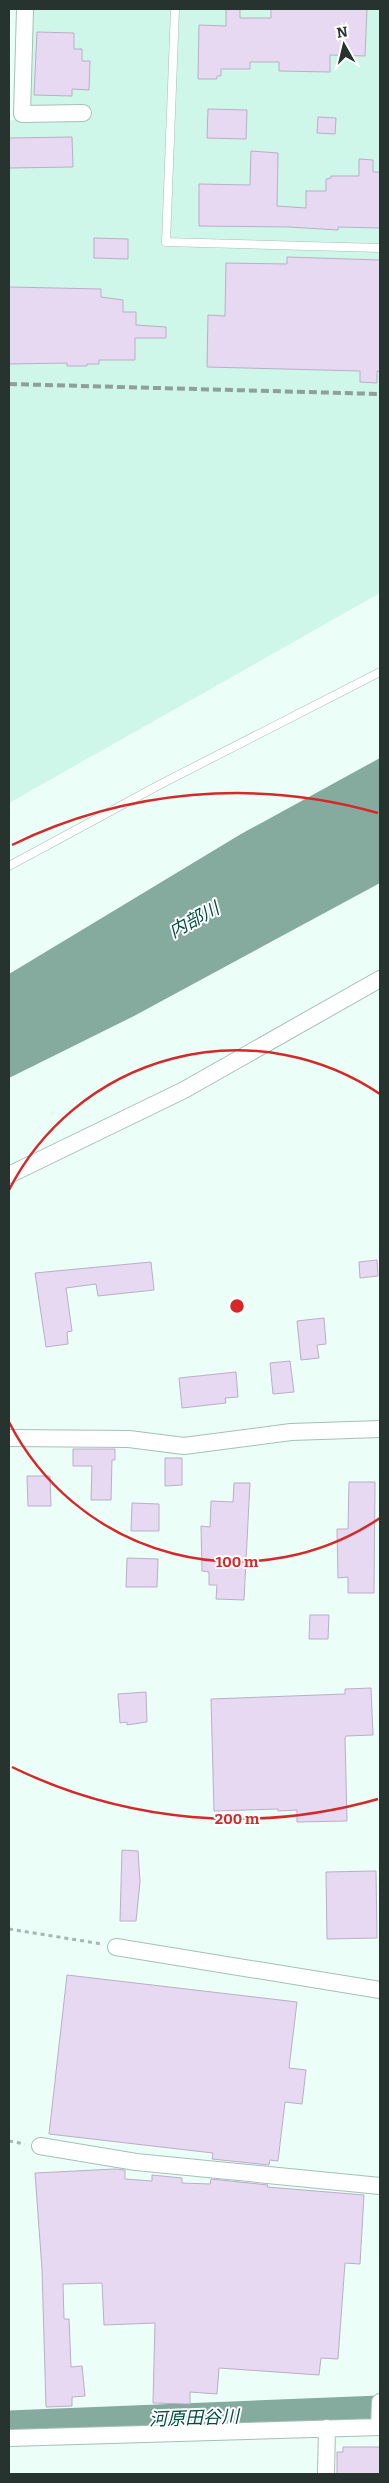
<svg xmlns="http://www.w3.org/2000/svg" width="389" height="2483" font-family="Bitter,'Noto Sans JP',serif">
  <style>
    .built { fill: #cef6e9 }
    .water { fill: #85aa9e }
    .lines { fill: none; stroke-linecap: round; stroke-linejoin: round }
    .river { stroke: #85aa9e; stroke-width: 31 }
    .building { fill: #e7d9f1; stroke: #bbaec5 }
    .lane-casing { stroke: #a3c1b7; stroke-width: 9 }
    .street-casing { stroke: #a3c1b7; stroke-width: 18 }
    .path { stroke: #a6b6b0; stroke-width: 3; stroke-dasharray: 4 4; stroke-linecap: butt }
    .lane { stroke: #fff; stroke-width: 8 }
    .street { stroke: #fff; stroke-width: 16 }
    .rail { stroke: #8f9f9a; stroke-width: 4; stroke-dasharray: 8 4; stroke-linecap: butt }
    .ring { fill: none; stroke: #d62828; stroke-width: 2.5 }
    .labels { text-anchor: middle; stroke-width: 4; stroke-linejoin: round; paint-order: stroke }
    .water-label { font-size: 18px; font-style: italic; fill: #025040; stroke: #fff }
    .centre { fill: #d62828; stroke: #fff; stroke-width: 2.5 }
    .ring-label { font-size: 15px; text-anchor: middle; font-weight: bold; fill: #d62828; stroke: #fff; stroke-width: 4; stroke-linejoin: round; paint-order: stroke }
  </style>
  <rect width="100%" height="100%" fill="#ebfef7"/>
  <!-- built -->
  <path class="built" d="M33 9H380V593L9 803V120H30Z"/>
  <!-- water -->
  <path class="water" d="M380 758V883L134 1016 9 1078V974L241 834Z"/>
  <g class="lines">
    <!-- river -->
    <path class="river" d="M9 2426 380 2411"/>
  </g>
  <!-- building -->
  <path class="building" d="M226 9H240V18H271V9H367L365 56 330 55V72L279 71V62H250V69H221V76H217V79H198L199 25 226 26Z
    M37 32 74 33V49H82V61H90L89 90 72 89V96L34 95Z
    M208 109 247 110 246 139 207 138Z
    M318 117 336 118 335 134 317 133Z
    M72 137 73 167 9 168V138Z
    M251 151 278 153 277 206 306 208V191H326V179L331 178V176H359V159L373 160V172H380V228L338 227V230L289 227 199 226V184L250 185Z
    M94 238 128 239V259L94 258Z
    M287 257 380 260V372L377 371V383L360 382V371L207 367 208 315 225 316 226 263 287 264Z
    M9 287 101 289V297L123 300V312H136V325L166 327V338H135V360H99V364H87V366H67V363L9 364Z
    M377 1260 378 1276 360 1278 359 1262Z
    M151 1262 154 1290 98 1296 96 1284 66 1288 72 1331 67 1332 68 1344 46 1347 35 1273Z
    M324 1318 326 1344 317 1345 319 1358 301 1360 297 1321Z
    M290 1361 294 1392 273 1394 270 1363Z
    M236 1372 238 1397 225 1398 226 1403 182 1408 179 1378Z
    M73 1449H115V1460H112L111 1500H91L92 1466H73Z
    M165 1458H182V1485L165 1486Z
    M27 1476H50L51 1506H28Z
    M349 1482H375L374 1593H348V1577L338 1578 337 1529H348Z
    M234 1483H250L244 1600 216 1599 217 1585H209V1572L202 1571 201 1526 210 1527 211 1501 233 1502Z
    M132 1503 159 1504V1531H131Z
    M127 1558 158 1559 157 1587H126Z
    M310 1615H329L328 1639H309Z
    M371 1688 373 1735 346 1736 345 1738 347 1821 297 1822V1810L278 1811V1809L214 1811 211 1699 345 1694V1689Z
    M146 1692 147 1722 127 1725V1722L120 1723 118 1694Z
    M122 1850 138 1851 140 1882 136 1921H120Z
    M376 1871 377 1938 327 1939 326 1872Z
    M67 1975 297 2002 289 2068 306 2070 302 2104 285 2102 278 2161 270 2160 269 2165 212 2159 213 2153 49 2134Z
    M115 2169 125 2170V2179L152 2181V2175L182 2178V2183L210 2184 211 2179 268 2185 267 2187 364 2195 360 2264 345 2263 338 2359 321 2358 319 2375 219 2368 217 2394 190 2392V2404L153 2403 155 2323 104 2325 102 2283 63 2284 64 2319H69L71 2367 82 2366 85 2396 72 2397V2406L46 2407 42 2269 35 2173Z
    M343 2447H380V2474H337V2452H343Z"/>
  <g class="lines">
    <!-- lane casing -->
    <g class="lane-casing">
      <path id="lane" d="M175 9 166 242 380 248
        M9 866 161 784 380 672"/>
    </g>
    <!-- street casing -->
    <g class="street-casing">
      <path id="street" d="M25 9 22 114 83 113
        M9 1175 184 1090 380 979
        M9 1438 129 1439 184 1446 291 1432 380 1429
        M116 1947 380 1990
        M40 2146 136 2162 380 2186
        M379 2427 380 2402
        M9 2438 380 2427
        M326 2474 327 2428"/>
    </g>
    <!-- path -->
    <path class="path" d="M9 1929 102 1944
      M9 2141 25 2144"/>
    <!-- lane -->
    <use href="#lane" class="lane"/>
    <!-- street -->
    <use href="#street" class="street"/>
    <!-- rail -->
    <path class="rail" d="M9 384 380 394"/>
  </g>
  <!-- distance rings -->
  <g class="ring">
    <path d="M380 1518A256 256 0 0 1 9 1422M9 1190A256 256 0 0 1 380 1094"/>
    <path d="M378 1799A513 513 0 0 1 12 1767M12 845A513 513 0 0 1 378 813"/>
  </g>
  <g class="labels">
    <!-- water labels -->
    <g class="water-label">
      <text transform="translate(194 920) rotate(-29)" y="6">内部川</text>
      <text transform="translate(194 2418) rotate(-2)" y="6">河原田谷川</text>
    </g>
  </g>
  <circle cx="237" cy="1306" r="8" class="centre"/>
  <g class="ring-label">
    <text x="237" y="1567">100 m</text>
    <text x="237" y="1824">200 m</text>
  </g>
  <!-- border -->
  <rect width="389" height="2483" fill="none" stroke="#27332f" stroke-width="20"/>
  <!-- north arrow -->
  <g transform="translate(344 45) rotate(352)" stroke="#ffffff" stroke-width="4" paint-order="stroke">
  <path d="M0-4L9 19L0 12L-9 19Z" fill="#27332f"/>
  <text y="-8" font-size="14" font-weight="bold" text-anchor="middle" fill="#27332f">N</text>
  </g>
</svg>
